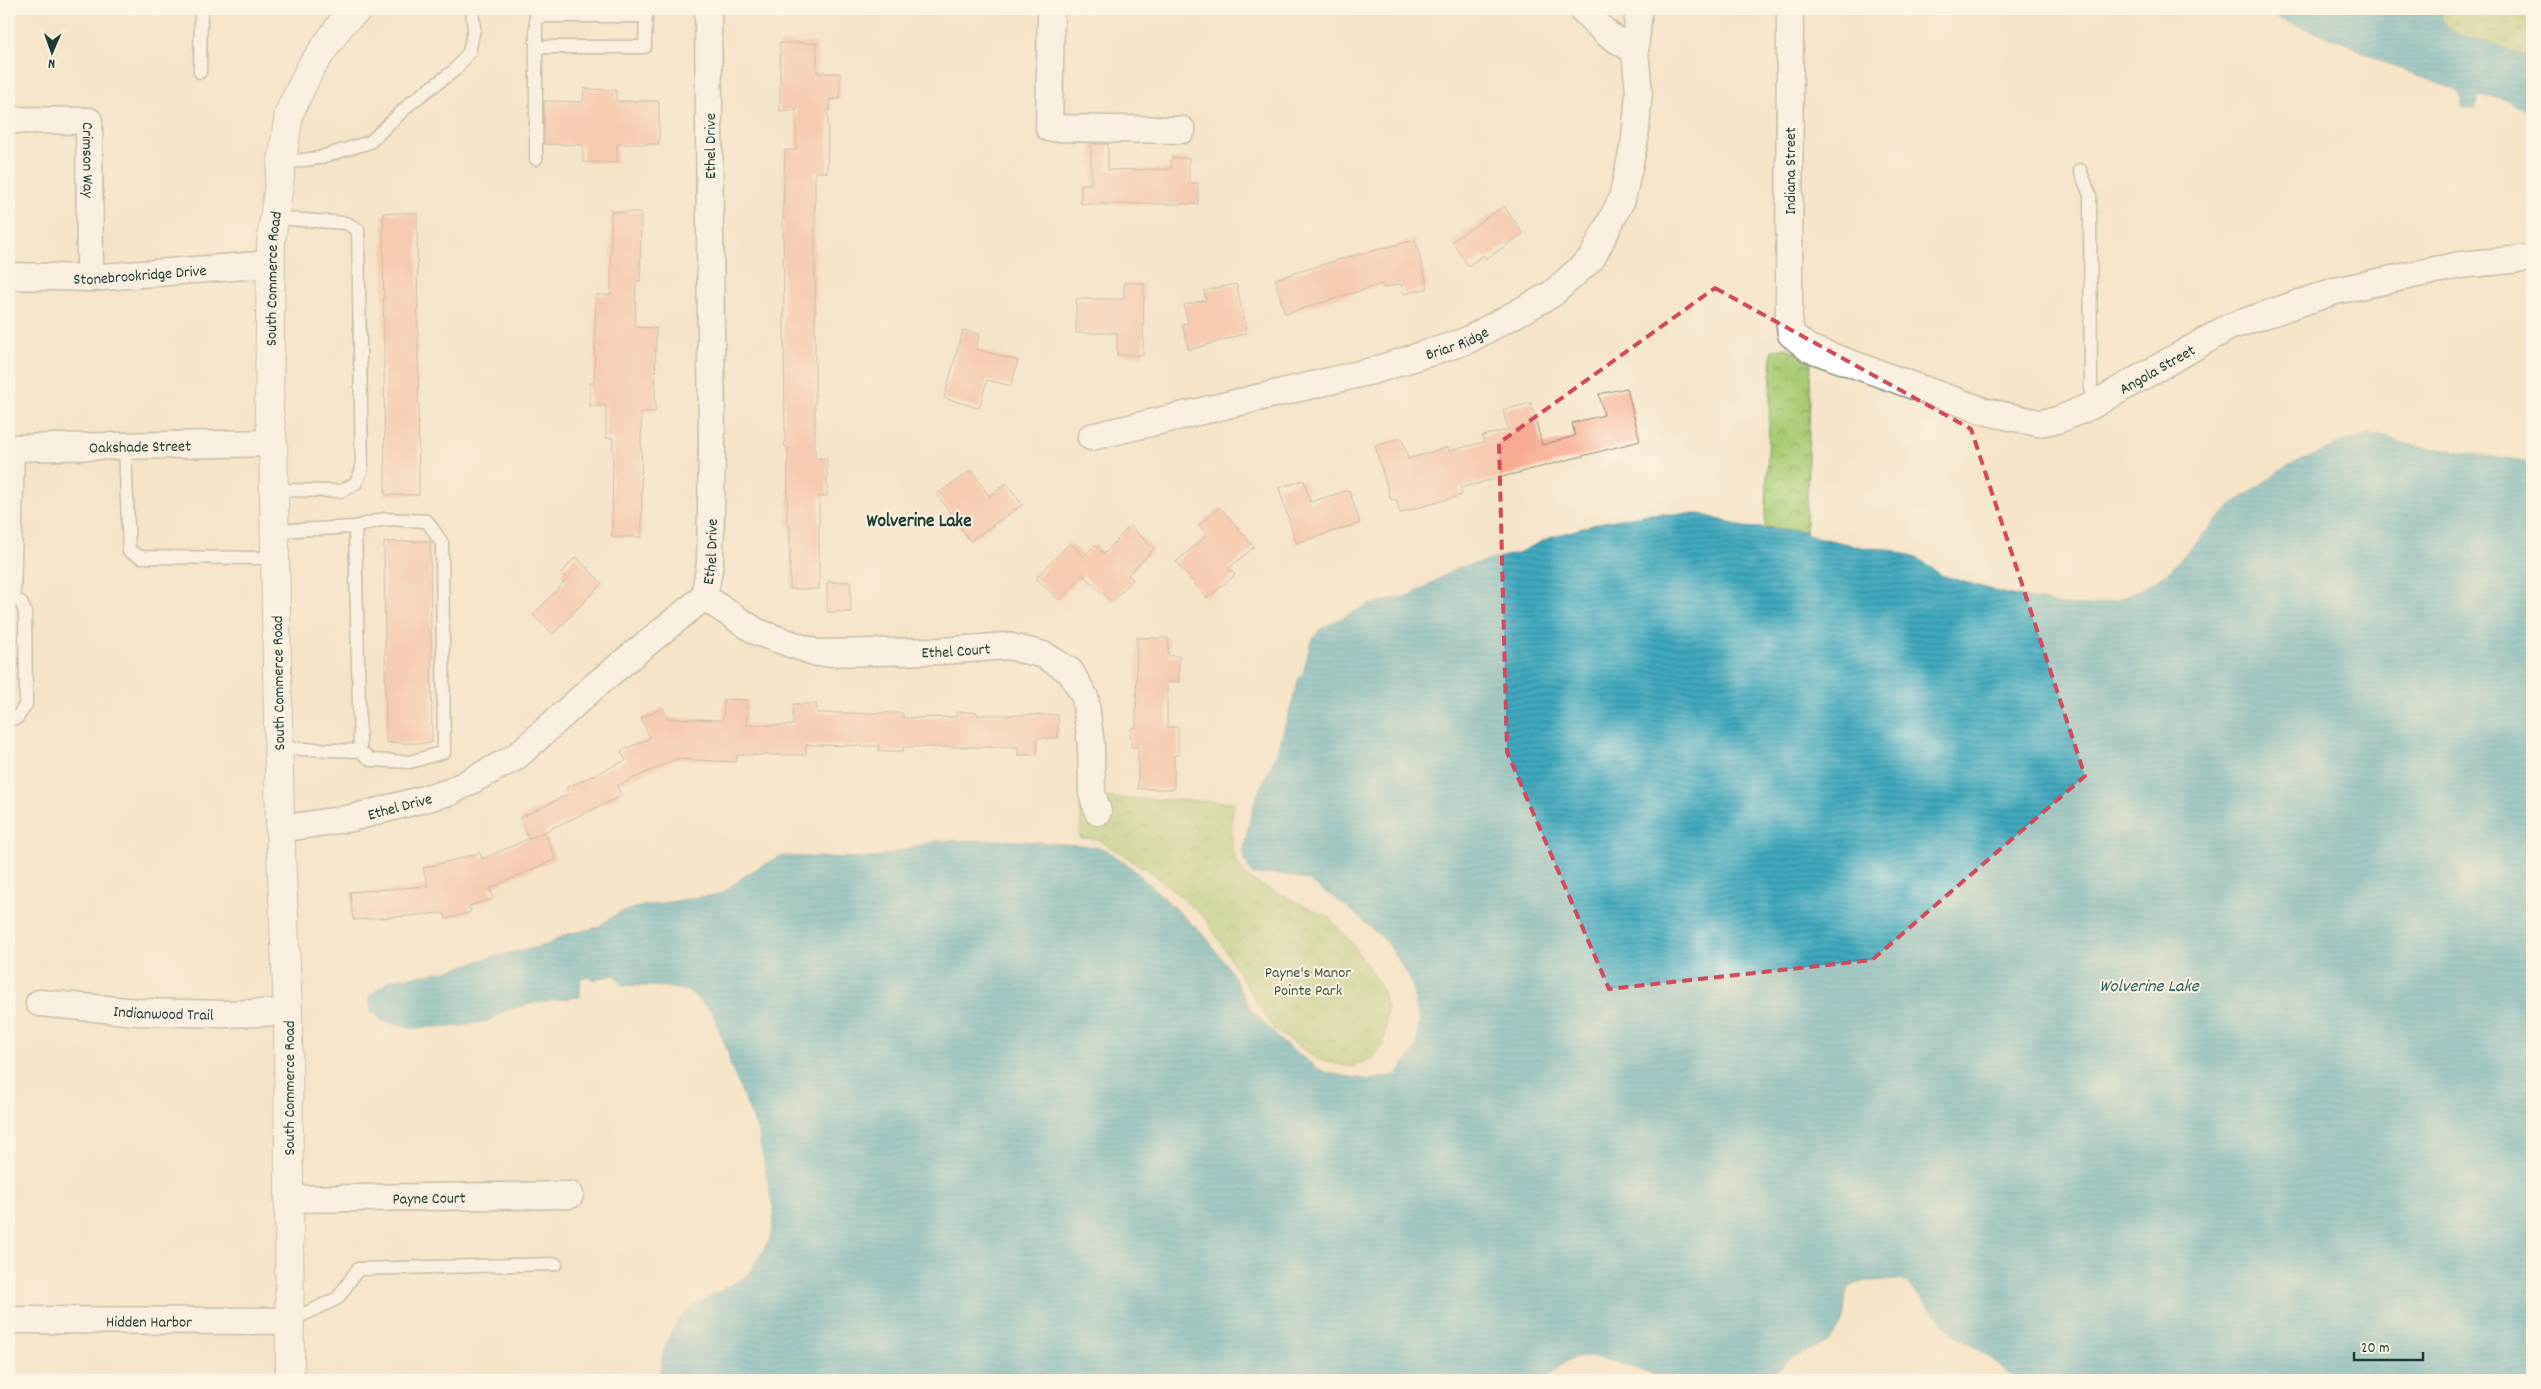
<svg xmlns="http://www.w3.org/2000/svg" width="2541" height="1389" font-family="Dekko,sans-serif">
  <style>
    .wetland { fill: url(#wetland-marsh); stroke: #648454 }
    .park { fill: url(#park-crowns); stroke: #648454 }
    .water { fill: url(#water-rules); stroke: #30737a }
    .building { fill: #f7ab93 }
    .lines { fill: none; stroke-linecap: round; stroke-linejoin: round }
    .lane-casing { stroke: #8a907e; stroke-width: 15 }
    .street-casing { stroke: #8a907e; stroke-width: 29 }
    .secondary-casing { stroke: #8a907e; stroke-width: 30 }
    .lane { stroke: #fff; stroke-width: 12 }
    .street { stroke: #fff; stroke-width: 26 }
    .secondary { stroke: #fff; stroke-width: 28 }
    .marked { fill: none; stroke: #d1495b; stroke-width: 4; stroke-dasharray: 10 6; stroke-linejoin: round }
    .labels { text-anchor: middle; stroke-width: 4; stroke-linejoin: round; paint-order: stroke }
    .street-label { font-size: 16px; fill: #1f3d34; stroke: #fcf5e5 }
    .park-label { font-size: 16px; fill: #3b5941; stroke: #fcf5e5 }
    .water-label { font-size: 18px; font-style: italic; fill: #295d5e; stroke: #fcf5e5 }
    .quarter-label { font-size: 19px; font-weight: bold; fill: #1f3d34; stroke: #fcf5e5 }
  </style>
  <defs>
    <pattern id="wetland-marsh" width="20" height="14" patternUnits="userSpaceOnUse" patternTransform="scale(1.25)"><rect width="20" height="14" fill="#a9ca73"/><path d="M1 5h8M5 5V1M11 12h8M15 12V8" fill="none" stroke="#89a55f"/></pattern>
    <pattern id="park-crowns" width="20" height="18" patternUnits="userSpaceOnUse" patternTransform="scale(1.25)"><rect width="20" height="18" fill="#a9ca73"/><path d="M2 6a3 3 0 1 1 6 0M12 15a3 3 0 1 1 6 0" fill="none" stroke="#89a55f"/></pattern>
    <pattern id="water-rules" width="6" height="5" patternUnits="userSpaceOnUse" patternTransform="scale(1.25)"><rect width="6" height="5" fill="#40a9bf"/><path d="M0 2.5h6" fill="none" stroke="#358b9c"/></pattern>
  </defs>
  <rect width="100%" height="100%" fill="#fcf5e5"/>
  <filter id="ink" filterUnits="userSpaceOnUse"><feTurbulence type="fractalNoise" baseFrequency=".02" numOctaves="2"/><feDisplacementMap in="SourceGraphic" scale="10" xChannelSelector="R" yChannelSelector="G"/><feConvolveMatrix kernelMatrix="1 2 1 2 8 2 1 2 1" color-interpolation-filters="sRGB"/></filter>
  <filter id="wash" filterUnits="userSpaceOnUse"><feTurbulence type="fractalNoise" baseFrequency=".0096" numOctaves="4" result="noise"/><feDisplacementMap in="SourceGraphic" scale="20" xChannelSelector="R" yChannelSelector="G"/><feGaussianBlur stdDeviation="1.12" result="paint"/><feColorMatrix in="noise" values="0 0 0 0 0 0 0 0 0 0 0 0 0 0 0 0 0 1.4 0 .05"/><feComposite in="paint" operator="in"/></filter>
  <g filter="url(#wash)">
    <rect width="100%" height="100%" fill="#f5e4c9"/>
    <!-- wetland -->
    <path class="wetland" d="M2358 9H2532V78Z"/>
    <!-- park -->
    <path class="park" d="M1787 348 1811 360 1806 531 1765 527 1772 350Z
      M1081 797 1234 802C1231 830 1227 860 1251 880L1329 917 1351 942 1382 988 1387 1008 1384 1043 1372 1058 1353 1067 1319 1060 1273 1029 1206 919 1155 875 1097 839 1080 838Z"/>
    <!-- water -->
    <path class="water" d="M2251 9H2440C2442 37 2470 36 2491 43 2505 48 2519 53 2532 59V116C2521 105 2494 91 2478 98L2475 109 2462 107V99L2457 91 2381 61 2343 42Z
      M2368 435 2387 436 2400 443 2532 463V1380H2017L1986 1355 1952 1332 1907 1283 1900 1280 1867 1281 1849 1286C1842 1300 1848 1315 1839 1329 1829 1345 1809 1350 1794 1358 1783 1363 1775 1375 1763 1380 1756 1383 1677 1382 1668 1380 1646 1374 1596 1351 1576 1357 1565 1360 1553 1372 1546 1380H659C662 1352 667 1332 687 1310L748 1275 770 1239 774 1214 766 1172 757 1129 730 1065 728 1053 712 1012 689 991 665 987 622 985 615 975 592 980 589 976 581 978 580 997 533 1003 505 1011 488 1021 462 1026 411 1028 383 1021 371 1011 369 996 390 980 447 971 491 957 547 945 564 935 598 927 618 913 642 906 714 895 725 891 744 876 779 856 874 858 936 841 1004 840 1082 845 1105 849 1132 868 1206 937 1230 970 1250 1008 1282 1042 1319 1069 1328 1073 1369 1080 1396 1075 1416 1049 1419 1022 1411 981 1387 942 1347 907 1309 881 1282 874 1252 875 1243 857 1247 833 1255 800 1277 753 1299 678 1303 673 1310 644 1320 629 1368 605 1411 595 1457 568 1518 553 1551 537 1603 522 1648 514H1701L1744 527 1806 531 1807 535 1866 548 1889 549 1919 559 1941 575 2006 594 2062 605 2089 606 2116 600 2141 589 2167 573 2230 506 2287 466 2347 440Z"/>
    <g id="blocks">
      <!-- building -->
      <path class="building" d="M780 43H817V73H840V99H830V110H828L827 172H815V458H827V496H819V589H790V526H787L788 447H785L783 209 785 150H796V110L780 111Z
        M584 89 616 90V101H659V144H617V163L583 162V145L544 144V101L583 102Z
        M1091 144H1108V170L1171 169V158H1189V183H1198V204H1081V184H1091Z
        M1504 206 1523 234 1486 259 1484 255 1468 266 1452 241Z
        M611 212H641L640 281H636L635 327 656 328 655 412H641L642 537H612L613 438H606V406H590V383H594L596 295H611Z
        M383 213H417L419 495H385Z
        M1415 240 1428 288 1404 294 1401 284 1383 288 1382 284 1285 314 1275 279 1341 259Z
        M1124 283H1144L1143 355H1117V333H1076V299H1124Z
        M1236 284 1247 333 1189 350 1182 324 1188 323 1184 305 1206 300 1204 291Z
        M963 330 980 334 976 349 1018 361 1011 386 987 380 979 408 944 398Z
        M1627 388 1640 441 1460 488 1462 495 1400 513 1396 499 1391 500 1375 446 1402 438 1408 459 1448 447 1449 451 1484 442 1482 436 1508 430 1503 410 1531 403 1542 445 1575 436 1572 423 1604 415 1599 394Z
        M971 470 989 496 1007 483 1022 505 970 541 937 494Z
        M1304 480 1310 502 1349 490 1360 523 1296 543 1279 488Z
        M1220 507 1254 547 1229 568 1235 575 1207 598 1176 562 1207 535 1199 525Z
        M1130 526 1154 549 1128 575 1133 579 1112 602 1083 575 1059 600 1036 578 1070 543 1084 556 1095 545 1104 554Z
        M430 541 432 743H386L384 542Z
        M576 557 602 583 553 634 533 615 567 579 561 573Z
        M827 582H850L851 612H827Z
        M1137 638H1169L1168 656H1179V682H1167V727H1178V755H1174V789H1138V747H1131V728L1136 727Z
        M724 699 748 700 746 725H793V704H817V713H903V718L956 717V712H977V715H1058V738H1037V755H1018V747H903V751H879V746L806 745V755H737L736 762 676 759 617 786 621 796 529 839 520 818 569 794 566 788 626 760 621 751 650 738 641 718 663 708 668 718 723 720Z
        M544 832 556 859 490 888 493 899 469 906 471 912 446 919 444 913 353 920 350 892 428 886 423 868 480 853 482 859Z"/>
    </g>
  </g>
  <g filter="url(#ink)">
    <use href="#blocks" fill-opacity="0" stroke="#8a907e" stroke-width="1"/>
    <g class="lines">
      <!-- lane casing -->
      <g class="lane-casing">
        <path id="lane" d="M536 9V16H646V9
          M536 16V47H645L646 16
          M200 72 201 9
          M536 159V47
          M282 163 318 158 370 142 413 101 455 70 469 52 474 29 472 9
          M2080 170 2090 195 2091 406
          M125 446 129 551 141 557 275 558
          M273 490 341 491 356 483 362 469 358 230 346 223 274 218
          M355 527 360 751
          M274 531 355 527 384 519 427 521 442 543 444 752 410 762 371 760 360 751 279 748
          M9 598 21 602 25 612 26 704 17 718H9
          M14 598 18 448
          M290 1321 338 1298 358 1269 556 1264"/>
      </g>
      <!-- street casing -->
      <g class="street-casing">
        <g id="street">
          <path d="M1051 9 1049 128 1182 130"/>
          <path d="M1582 9 1607 34 1635 51"/>
          <path id="s1" d="M1790 9 1789 318 1791 334 1808 348 1984 411 2038 423 2058 420 2091 406 2229 327 2335 291 2460 265 2532 258"/>
          <path id="s2" d="M9 120 89 121 90 278"/>
          <path id="s3" d="M9 276 90 278 271 264"/>
          <path id="s4" d="M1091 437 1372 371 1466 341 1552 294 1592 258 1622 199 1635 139 1639 92 1635 51 1639 9"/>
          <path id="s5" d="M9 448 273 443"/>
          <path id="s6" d="M704 597 757 632 817 653 942 651 1008 646 1044 655 1070 671 1085 697 1091 745 1092 793 1098 812"/>
          <path id="s7" d="M280 829 352 818 450 792 516 757 598 683 704 597 710 564 712 449 708 9"/>
          <path id="s8" d="M39 1003 138 1012 225 1014 288 1012"/>
          <path id="s9" d="M288 1199 570 1195"/>
          <path id="s10" d="M9 1320 290 1321"/>
        </g>
      </g>
      <!-- secondary casing -->
      <g class="secondary-casing">
        <g id="secondary">
          <path id="s11" d="M290 1380 288 1012 280 829 273 443 269 411 271 240 289 113 311 67 342 23 358 9"/>
        </g>
      </g>
      <!-- lane -->
      <use href="#lane" class="lane"/>
      <!-- street -->
      <use href="#street" class="street"/>
      <!-- secondary -->
      <use href="#secondary" class="secondary"/>
    </g>
  </g>
  <!-- marked area -->
  <path d="M0 0H2541V1389H0ZM1715 288 1971 429 2085 776 1872 960 1609 989 1507 752 1499 443Z" fill="#f5e4c9" fill-opacity=".55" fill-rule="evenodd"/>
  <path class="marked" d="M1715 288 1971 429 2085 776 1872 960 1609 989 1507 752 1499 443Z"/>
  <g class="labels">
    <!-- street labels -->
    <g class="street-label">
      <text transform="translate(709 146) rotate(-90)" y="6">Ethel Drive</text>
      <text dy="6" stroke="none"><textPath href="#s2" startOffset="119">Crimson Way</textPath></text>
      <text transform="translate(1789 171) rotate(-90)" y="6">Indiana Street</text>
      <text dy="6" stroke="none"><textPath href="#s3" startOffset="131">Stonebrookridge Drive</textPath></text>
      <text dy="6" stroke="none"><textPath href="#s11" startOffset="1102">South Commerce Road</textPath></text>
      <text dy="6" stroke="none"><textPath href="#s4" startOffset="378">Briar Ridge</textPath></text>
      <text dy="6" stroke="none"><textPath href="#s1" startOffset="721">Angola Street</textPath></text>
      <text dy="6" stroke="none"><textPath href="#s5" startOffset="131">Oakshade Street</textPath></text>
      <text dy="6" stroke="none"><textPath href="#s7" startOffset="542">Ethel Drive</textPath></text>
      <text dy="6" stroke="none"><textPath href="#s6" startOffset="266">Ethel Court</textPath></text>
      <text transform="translate(277 683) rotate(-91)" y="6">South Commerce Road</text>
      <text dy="6" stroke="none"><textPath href="#s7" startOffset="122">Ethel Drive</textPath></text>
      <text dy="6" stroke="none"><textPath href="#s8" startOffset="125">Indianwood Trail</textPath></text>
      <text transform="translate(288 1088) rotate(-90)" y="6">South Commerce Road</text>
      <text dy="6" stroke="none"><textPath href="#s9" startOffset="141">Payne Court</textPath></text>
      <text dy="6" stroke="none"><textPath href="#s10" startOffset="140">Hidden Harbor</textPath></text>
    </g>
    <!-- park labels -->
    <g class="park-label">
      <text x="1308" y="977">Payne's Manor<tspan x="1308" dy="18">Pointe Park</tspan></text>
    </g>
    <!-- water labels -->
    <g class="water-label">
      <text x="2149" y="991">Wolverine Lake</text>
    </g>
    <!-- quarter labels -->
    <g class="quarter-label">
      <text x="919" y="526">Wolverine Lake</text>
    </g>
  </g>
  <!-- margin -->
  <rect width="2541" height="1389" fill="none" stroke="#fcf5e5" stroke-width="30"/>
  <!-- north arrow -->
  <g transform="translate(52 52) rotate(182)" stroke="#fcf5e5" stroke-width="4" paint-order="stroke">
  <path d="M0-4L9 19L0 12L-9 19Z" fill="#1f3d34"/>
  <text y="-8" font-size="14" font-weight="bold" text-anchor="middle" fill="#1f3d34">N</text>
  </g>
  <!-- scale -->
  <path d="M2354 1352v8h69v-8" fill="none" stroke="#1f3d34" stroke-width="2.5"/>
  <text x="2361" y="1352" font-size="15" fill="#1f3d34" stroke="#fcf5e5" stroke-width="4" paint-order="stroke">20 m</text>
</svg>
